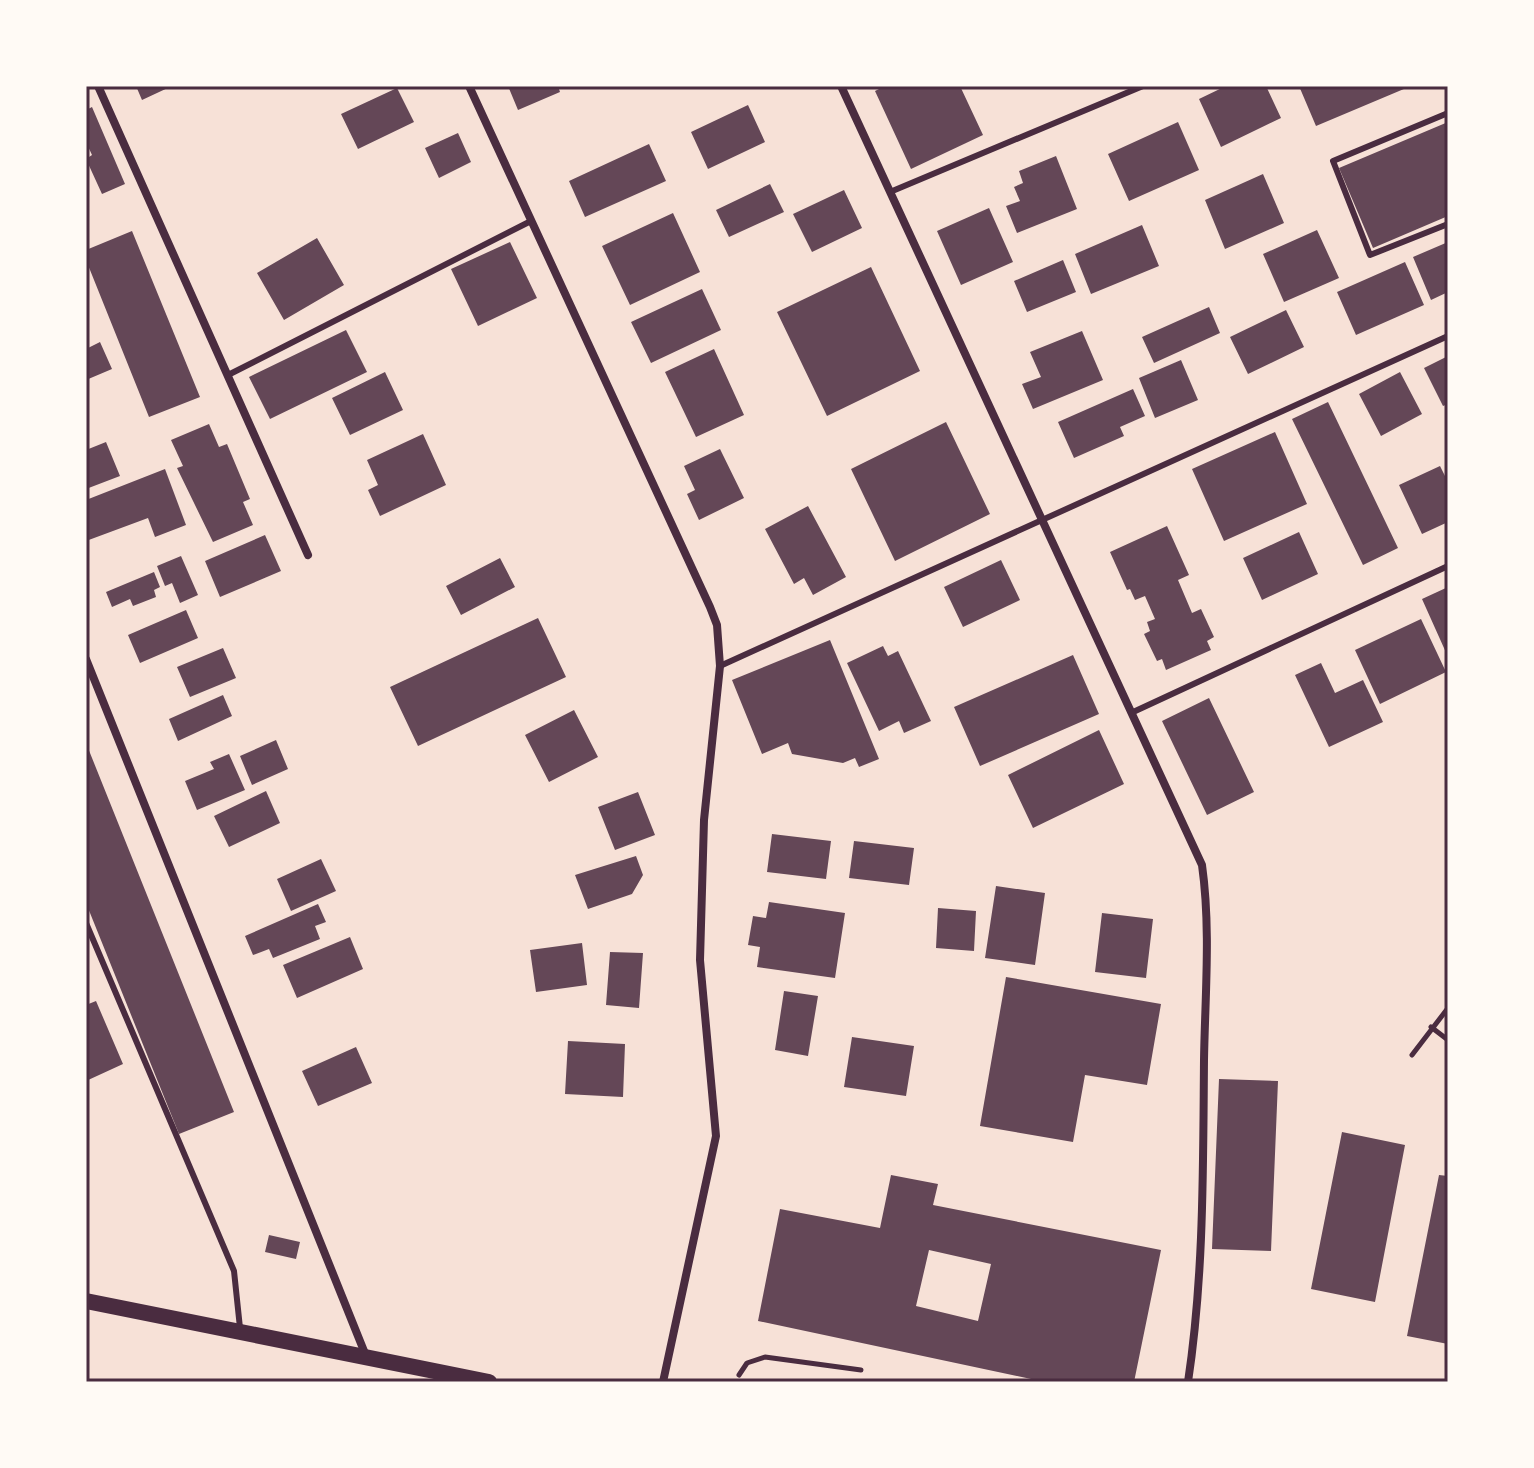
<svg xmlns="http://www.w3.org/2000/svg" width="1534" height="1468" font-family="Ubuntu,sans-serif">
  <style>
    .building { fill: #644757; fill-rule: evenodd }
    .lines { fill: none; stroke-linecap: round; stroke-linejoin: round }
    .path { stroke: #4a2c40; stroke-width: 5 }
    .service { stroke: #4a2c40; stroke-width: 6 }
    .minor { stroke: #4a2c40; stroke-width: 8 }
    .secondary { stroke: #4a2c40; stroke-width: 16 }
    .neatline { fill: none; stroke: #4a2c40; stroke-width: 3 }
  </style>
  <rect width="100%" height="100%" fill="#f7e1d7"/>
  <!-- building -->
  <path class="building" d="M136 86H172L142 100Z
    M508 86H558L560 92 518 110Z
    M885 86H960L983 135 911 169 875 91Z
    M1226 86H1266L1281 118 1221 147 1199 99Z
    M1299 86H1411L1316 126Z
    M397 88 414 122 358 149 341 114Z
    M748 105 765 142 708 169 691 132Z
    M92 107 125 184 102 194 86 159 92 155 86 142V110Z
    M1178 122 1199 170 1129 201 1108 154Z
    M1448 122V216L1373 248 1339 168Z
    M458 133 471 162 439 178 425 148Z
    M649 144 666 181 585 217 569 181Z
    M1056 156 1077 209 1017 233 1006 206 1020 201 1014 187 1023 183 1019 171Z
    M1263 174 1284 223 1225 249 1205 200Z
    M770 184 784 212 729 237 716 210Z
    M844 190 862 228 812 252 793 214Z
    M989 208 1013 262 961 285 937 231Z
    M673 213 700 272 630 305 602 246Z
    M1142 225 1159 266 1091 294 1075 254Z
    M1317 230 1339 278 1284 302 1263 254Z
    M132 231 200 397 149 417 86 260V250Z
    M317 238 344 285 284 320 257 273Z
    M510 242 537 298 478 326 451 269Z
    M1448 242V292L1431 300 1413 257Z
    M1063 260 1076 292 1027 312 1014 281Z
    M1405 262 1424 305 1356 335 1337 292Z
    M871 267 920 371 827 416 777 312Z
    M702 289 721 330 651 363 631 322Z
    M1209 307 1220 333 1154 363 1142 337Z
    M1286 310 1304 347 1248 374 1230 337Z
    M346 330 367 372 270 419 249 377Z
    M1082 331 1103 380 1033 409 1022 384 1041 377 1030 352Z
    M100 342 112 369 86 380V349Z
    M714 349 744 415 696 437 665 372Z
    M1448 356V404L1443 406 1424 368Z
    M1181 360 1198 400 1155 418 1139 378Z
    M385 372 403 410 350 435 332 398Z
    M1400 372 1422 414 1381 436 1359 394Z
    M1133 389 1145 416 1120 427 1124 436 1074 458 1058 422Z
    M1328 402 1398 548 1363 565 1292 419Z
    M946 422 990 514 895 561 851 469Z
    M209 424 219 447 227 444 250 499 243 502 253 525 213 542 177 468 183 466 171 440Z
    M1275 432 1307 504 1224 541 1192 469Z
    M423 434 446 485 380 516 368 490 378 485 367 460Z
    M106 442 120 476 86 489V450Z
    M720 449 744 498 699 520 687 494 695 490 684 466Z
    M1440 466 1448 482V522L1422 534 1399 485Z
    M165 469 186 525 155 537 148 518 86 541V500Z
    M808 506 846 577 813 595 804 578 794 584 765 529Z
    M1167 526 1189 575 1178 580 1192 613 1201 609 1214 637 1207 641 1211 650 1166 670 1162 659 1157 661 1144 634 1150 631 1147 622 1155 619 1145 596 1135 600 1130 589 1127 590 1110 552Z
    M1299 532 1318 574 1262 600 1243 558Z
    M265 535 281 571 220 597 205 561Z
    M181 556 198 595 180 603 172 583 165 586 157 566Z
    M500 558 515 587 461 615 446 586Z
    M1001 560 1020 600 963 627 944 587Z
    M154 572 160 587 154 590 156 597 133 606 130 599 112 607 106 592Z
    M1448 587V657L1422 599Z
    M186 610 198 638 140 663 128 635Z
    M538 618 566 677 418 746 390 687Z
    M1421 619 1446 672 1380 704 1355 650Z
    M830 640 879 759 859 767 855 758 843 763 792 754 788 743 762 754 732 680Z
    M883 646 888 656 898 651 931 721 904 733 899 721 879 731 847 663Z
    M223 648 236 678 190 697 177 667Z
    M1073 655 1099 714 980 766 954 707Z
    M1321 663 1335 693 1363 680 1383 722 1329 747 1295 675Z
    M223 695 232 716 178 741 169 719Z
    M1209 698 1254 792 1207 815 1162 721Z
    M574 710 598 757 549 782 525 735Z
    M1099 730 1124 784 1033 828 1008 775Z
    M276 740 288 769 252 785 240 756Z
    M86 743 234 1112 179 1134 86 903Z
    M229 754 245 790 197 810 185 781 214 769 210 762Z
    M266 791 280 823 229 847 214 816Z
    M638 792 655 835 615 850 598 807Z
    M772 834 831 841 826 879 767 872Z
    M854 841 914 848 909 885 849 878Z
    M636 856 643 875 632 894 588 909 575 875Z
    M321 859 336 891 291 911 277 879Z
    M996 886 1045 893 1035 965 985 958Z
    M769 902 845 913 835 978 757 967 760 947 748 945 753 916 766 918Z
    M318 904 326 922 315 926 320 939 273 958 269 949 253 955 245 936Z
    M938 908 976 911 974 951 936 948Z
    M1102 913 1153 919 1146 978 1095 972Z
    M350 937 363 969 297 998 283 965Z
    M582 943 587 985 536 992 530 950Z
    M610 952 643 953 639 1008 606 1005Z
    M1006 977 1161 1004 1147 1085 1085 1075 1073 1142 980 1126Z
    M784 991 818 996 808 1056 775 1050Z
    M96 1001 123 1064 86 1081V1005Z
    M852 1037 914 1046 906 1096 844 1087Z
    M568 1041 625 1044 623 1097 565 1094Z
    M356 1047 372 1083 318 1106 302 1071Z
    M1219 1079 1278 1081 1271 1251 1212 1249Z
    M1342 1132 1405 1145 1375 1302 1311 1289Z
    M891 1175 938 1184 933 1205 1161 1250 1134 1382H1045L758 1321 780 1209 880 1228ZM929 1250 991 1264 978 1321 916 1306Z
    M1439 1175 1448 1176V1344L1407 1336Z
    M269 1235 300 1242 296 1259 265 1252Z"/>
  <g class="lines">
    <!-- path -->
    <path class="path" d="M1431 1027 1448 1040
      M1412 1055 1448 1008
      M739 1375 747 1363 765 1357 861 1370"/>
    <!-- service -->
    <path class="service" d="M1448 113 1333 161 1370 255 1448 224
      M890 192 1143 86
      M228 375 531 221
      M720 666 1448 336
      M1131 713 1448 566
      M86 923 234 1271 240 1328"/>
    <!-- minor -->
    <path class="minor" d="M98 86 308 555
      M469 86 710 607 717 625 720 666 704 820 700 960 716 1136 663 1382
      M841 86 1202 865C1211 929 1205 996 1204 1060 1203 1167 1204 1276 1188 1382
      M86 659 366 1356"/>
    <!-- secondary -->
    <path class="secondary" d="M86 1301 489 1382"/>
  </g>
  <!-- border -->
  <rect width="1534" height="1468" fill="none" stroke="#fffaf5" stroke-width="176"/>
  <rect x="88" y="88" width="1358" height="1292" class="neatline"/>
</svg>
